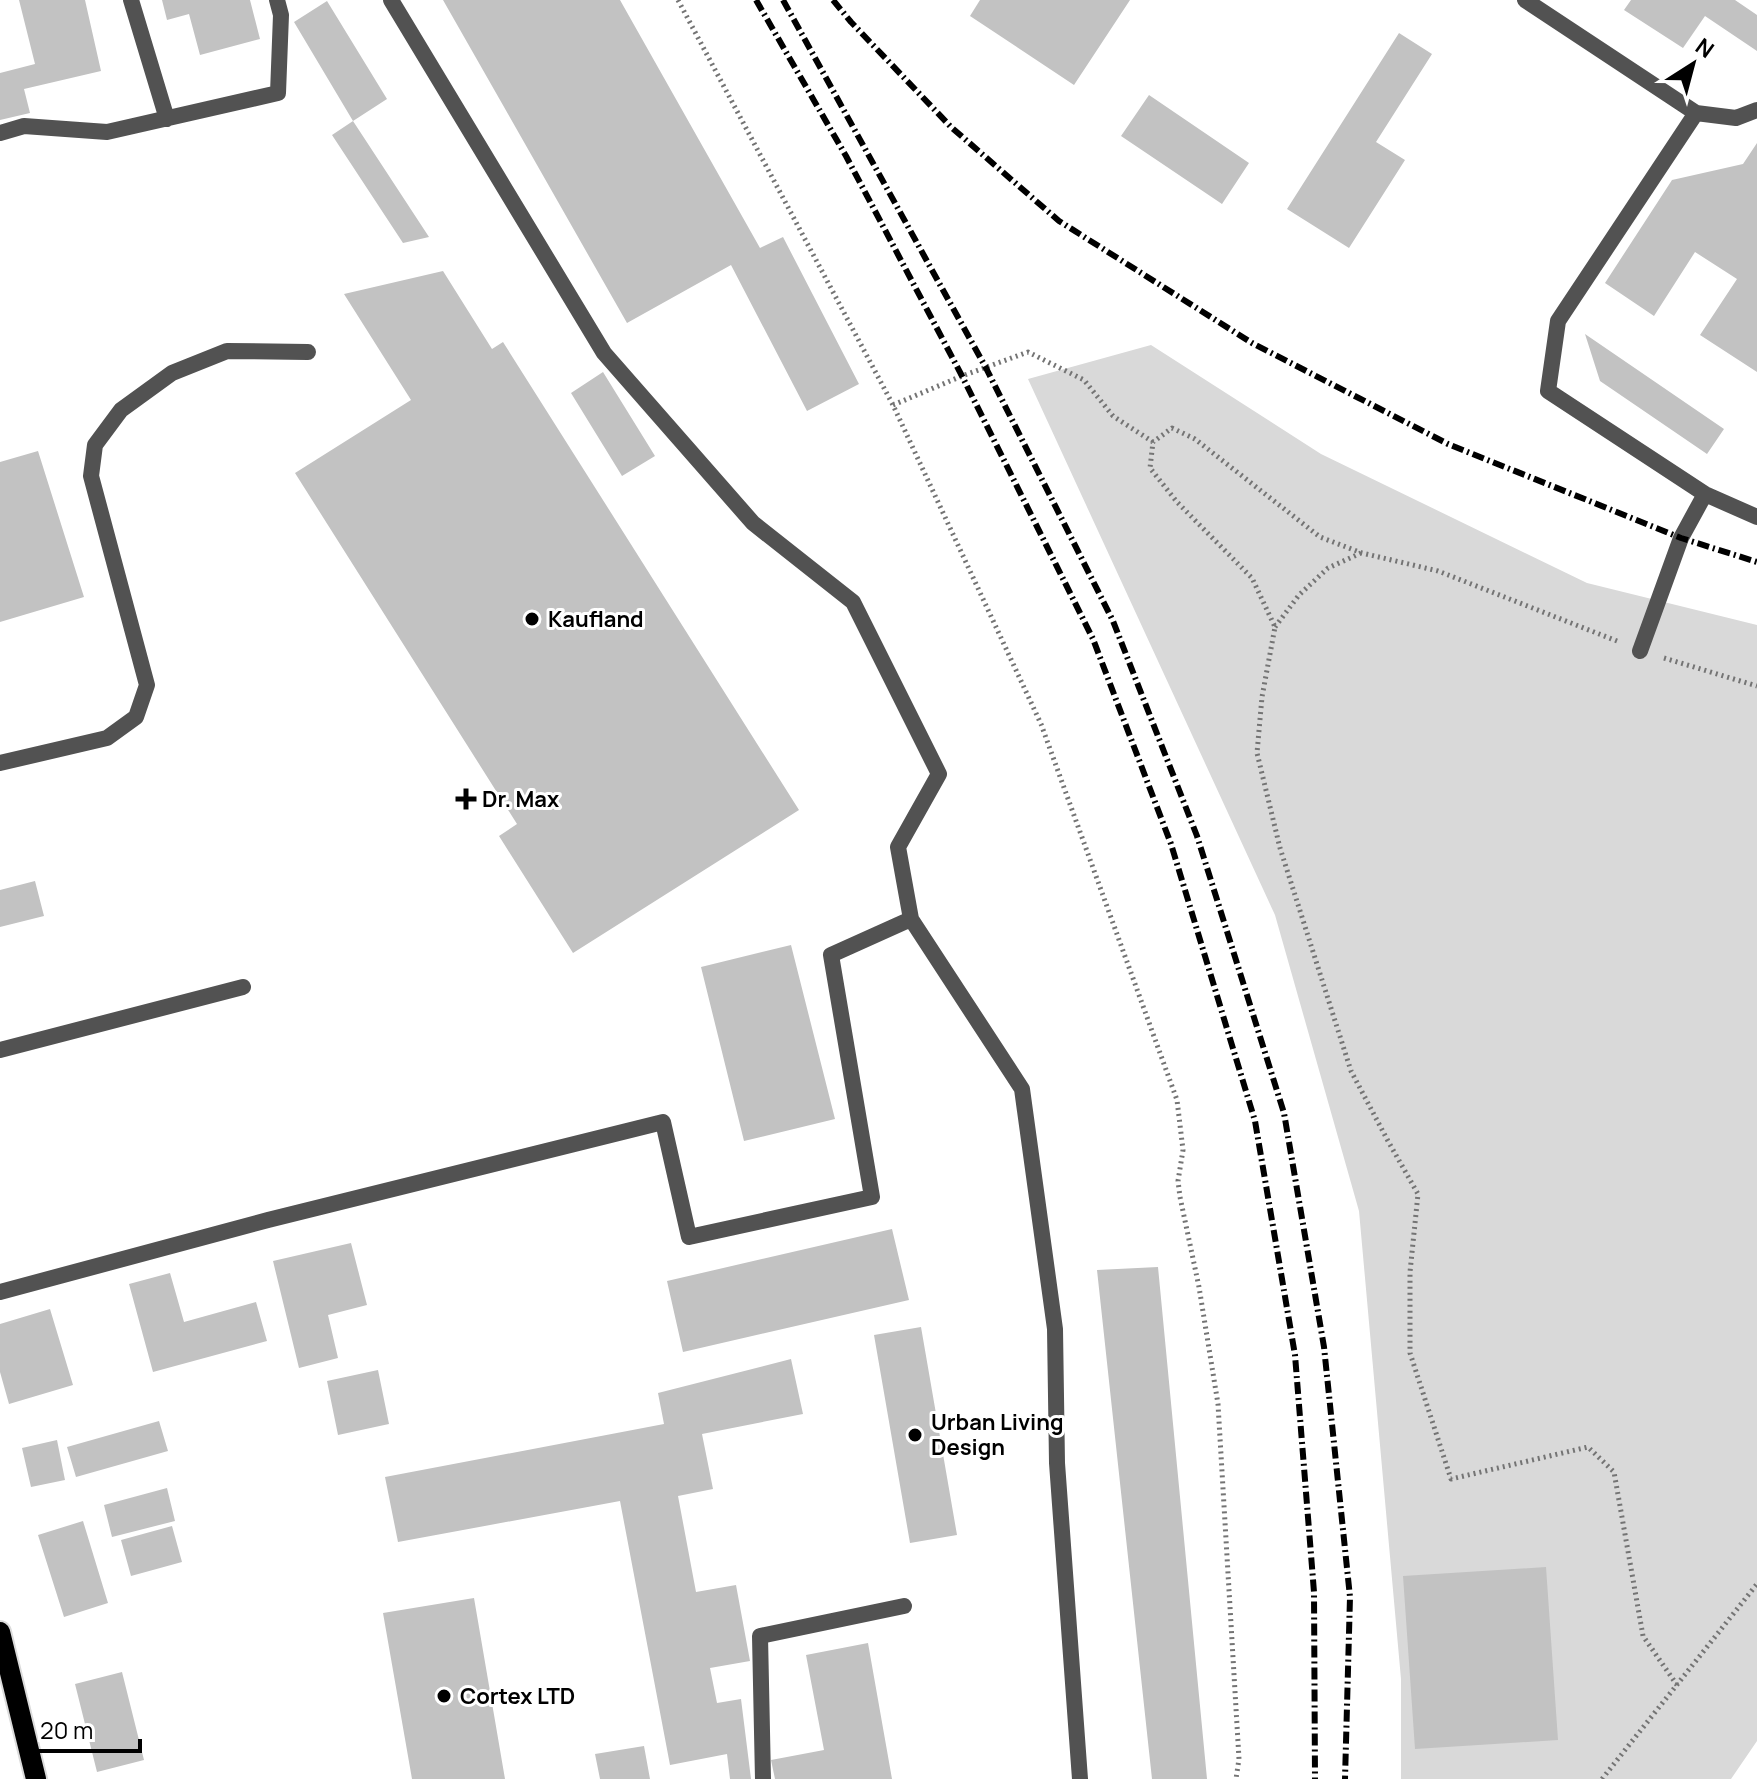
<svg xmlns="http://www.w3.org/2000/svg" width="1757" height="1779" font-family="Manrope,sans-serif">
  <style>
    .green { fill: #d9d9d9 }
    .building { fill: #c2c2c2 }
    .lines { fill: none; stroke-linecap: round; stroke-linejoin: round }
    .primary-casing { stroke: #dbdbdb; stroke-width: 24 }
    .path { stroke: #747474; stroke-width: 5; stroke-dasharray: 2 4; stroke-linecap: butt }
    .service { stroke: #525252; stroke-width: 16 }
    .primary { stroke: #000; stroke-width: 20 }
    .rail { stroke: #000; stroke-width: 6; stroke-dasharray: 12 4 2 4; stroke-linecap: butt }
    .poi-dot { fill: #000; stroke: #fff; stroke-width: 3 }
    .labels { text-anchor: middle; stroke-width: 6; stroke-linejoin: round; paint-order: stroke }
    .poi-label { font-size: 22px; font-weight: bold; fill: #000; stroke: #fff; text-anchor: start }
  </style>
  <rect width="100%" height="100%" fill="#fff"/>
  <!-- green -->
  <path class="green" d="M1151 345 1321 454 1587 583 1757 625V1741L1731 1779H1401V1679L1359 1211 1275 915 1028 379Z"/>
  <!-- building -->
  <path class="building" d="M19 0H85L101 71 24 89 30 113 0 120V73L35 64Z
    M162 0H250L260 39 200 55 189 14 167 20Z
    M443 0H620L760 248 783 237 859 384 807 411 731 265 627 323Z
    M980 0H1130L1074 85 970 16Z
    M1631 0H1735L1757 15V51L1705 16 1683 48 1624 10Z
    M327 1 387 99 353 121 294 22Z
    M1399 33 1432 54 1376 142 1405 160 1349 248 1287 209Z
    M1149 95 1249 163 1222 204 1121 136Z
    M353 121 429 237 403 243 332 135Z
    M1757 143V372L1700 335 1737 279 1695 252 1654 316 1605 283 1672 180 1743 164Z
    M443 271 492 349 503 342 799 810 573 953 499 836 517 824 295 473 411 400 344 294Z
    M1585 334 1724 429 1707 454 1600 381Z
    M603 372 655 456 622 476 571 393Z
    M38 451 84 597 0 622V462Z
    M35 881 44 916 0 927V890Z
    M791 945 835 1119 744 1141 701 967Z
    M892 1229 909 1300 683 1352 667 1281Z
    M351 1243 367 1305 328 1315 338 1358 299 1368 273 1261Z
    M1158 1267 1207 1779H1152L1097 1270Z
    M170 1273 184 1322 256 1302 267 1341 153 1372 129 1284Z
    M50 1309 73 1385 9 1404 0 1372V1324Z
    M921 1327 957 1535 910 1543 874 1335Z
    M791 1359 803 1414 702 1434 713 1489 678 1496 696 1592 736 1585 750 1661 710 1668 717 1703 741 1699 751 1779H730L727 1754 670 1765 620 1501 398 1542 385 1477 664 1424 658 1393Z
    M378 1370 389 1424 338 1435 327 1381Z
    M159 1421 168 1451 76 1477 67 1447Z
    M57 1440 65 1480 31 1487 22 1448Z
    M167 1488 175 1521 112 1537 104 1505Z
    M83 1521 108 1603 64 1617 38 1535Z
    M172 1526 182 1562 131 1576 121 1540Z
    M1546 1567 1558 1740 1415 1749 1403 1576Z
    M474 1598 505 1779H412L383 1613Z
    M868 1643 892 1779H775L771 1760 824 1750 806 1655Z
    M122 1672 144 1760 97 1772 75 1684Z
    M644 1746 650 1779H600L595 1754Z"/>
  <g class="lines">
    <!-- primary casing -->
    <g class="primary-casing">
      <path id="primary" d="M0 1632 36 1779"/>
    </g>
    <!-- path -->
    <path class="path" d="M678 0 893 405 1041 724 1177 1100 1183 1150 1178 1181 1180 1197 1199 1287 1218 1404 1239 1759 1236 1779
      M893 405 962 376 1028 352 1084 380 1113 416 1153 442
      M1275 627 1299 595 1328 568 1361 553
      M1617 641 1438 571 1362 553 1320 537 1195 439 1172 428 1153 442 1150 468 1177 502 1252 578 1275 627 1262 697 1257 753 1280 848 1351 1071 1388 1141 1418 1194 1410 1272V1353L1451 1479 1588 1447 1614 1472 1643 1636 1677 1685
      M1664 658 1757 686
      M1602 1779 1757 1584"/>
    <!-- service -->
    <path class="service" d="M131 0 167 119
      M1525 0 1696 113
      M0 133 24 126 107 132 278 93 281 15 277 0
      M1705 494 1757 517
      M1640 651 1681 538 1705 494 1548 391 1558 321 1696 113 1736 118 1757 110
      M0 763 107 738 136 717 147 685 91 476 95 445 121 410 172 373 227 351 308 352
      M911 919 1022 1089 1055 1329 1057 1463 1080 1779
      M0 1050 243 987
      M0 1292 268 1220 663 1122 689 1237 872 1197 831 955 911 919 898 847 939 774 853 602 753 523 604 353 391 0
      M763 1779 760 1636 904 1606"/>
    <!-- primary -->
    <use href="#primary" class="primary"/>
    <!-- rail -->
    <path class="rail" d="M756 0 846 156 962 376 1093 639 1171 844 1255 1121 1295 1355 1314 1592 1315 1779
      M783 0 986 368 1113 621 1197 836 1284 1113 1324 1347 1350 1597 1345 1779
      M833 0 851 22 951 127 1059 221 1252 343 1448 444 1681 538 1757 562"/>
  </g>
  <!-- markers -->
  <g class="poi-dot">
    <circle cx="532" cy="619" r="8"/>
    <path d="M462 787h8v8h8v8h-8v8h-8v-8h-8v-8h8z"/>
    <circle cx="915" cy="1435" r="8"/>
    <circle cx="444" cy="1696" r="8"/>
  </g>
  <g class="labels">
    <!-- poi labels -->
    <g class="poi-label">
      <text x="548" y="627">Kaufland</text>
      <text x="482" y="807">Dr. Max</text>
      <text x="931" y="1430">Urban Living<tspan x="931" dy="25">Design</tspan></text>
      <text x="460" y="1704">Cortex LTD</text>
    </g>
  </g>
  <!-- north arrow -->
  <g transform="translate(1693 64) rotate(36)" stroke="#ffffff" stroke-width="6" paint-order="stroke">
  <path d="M0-6L14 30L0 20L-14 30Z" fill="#000000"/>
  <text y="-12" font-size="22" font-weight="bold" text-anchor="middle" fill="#000000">N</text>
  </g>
  <!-- scale -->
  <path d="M28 1739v12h112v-12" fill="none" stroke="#000000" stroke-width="4"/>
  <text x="40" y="1739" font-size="24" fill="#000000" stroke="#ffffff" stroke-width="6" paint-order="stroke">20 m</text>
</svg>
